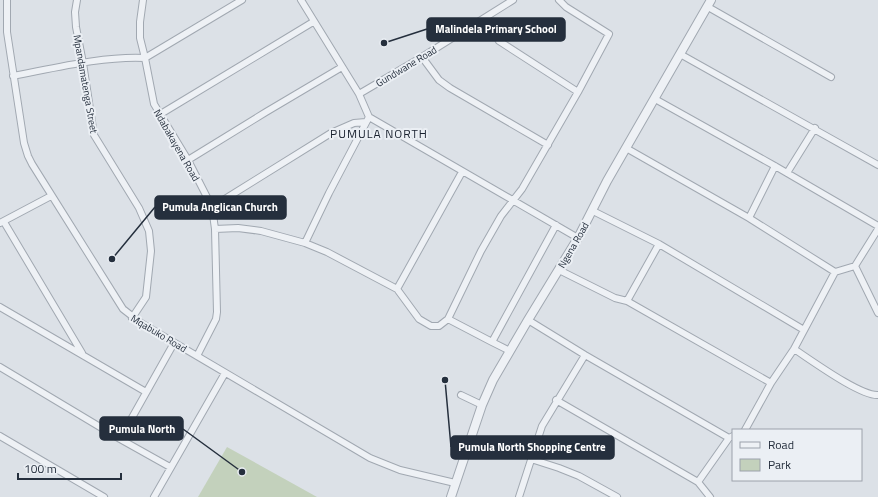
<svg xmlns="http://www.w3.org/2000/svg" width="878" height="497" font-family="'Titillium Web',sans-serif">
  <style>
    .green { fill: #c3d1bc }
    .lines { fill: none; stroke-linecap: round; stroke-linejoin: round }
    .minor-casing { stroke: #a1a8b1; stroke-width: 8 }
    .tertiary-casing { stroke: #a1a8b1; stroke-width: 10 }
    .minor { stroke: #eef1f5; stroke-width: 6 }
    .tertiary { stroke: #eef1f5; stroke-width: 8 }
    .labels { text-anchor: middle; stroke-width: 4; stroke-linejoin: round; paint-order: stroke }
    .street-label { font-size: 10px; fill: #252f3d; stroke: #ebeff4 }
    .quarter-label { font-size: 12px; letter-spacing: 1px; fill: #18202e; stroke: #ebeff4 }
    .leader { fill: none; stroke: #252f3d; stroke-width: 1.5 }
    .callout-dot { fill: #252f3d; stroke: #ebeff4; stroke-width: 1.5 }
    .callout { fill: #252f3d; stroke: #252f3d; stroke-width: 1.5 }
    .callout-label { font-size: 11px; text-anchor: middle; font-weight: bold; fill: #fff }
  </style>
  <rect width="100%" height="100%" fill="#dce1e7"/>
  <!-- green -->
  <path class="green" d="M227 447 317 497H198Z"/>
  <g class="lines">
    <!-- minor casing -->
    <g class="minor-casing">
      <path id="minor" d="M7 0V32L24 143 28 156 32 164 123 309 141 323 370 458 400 470 455 483
        M77 0 75 12 76 27 83 63 94 135 139 208 149 231 151 251 146 297 132 318
        M143 0 140 22V38L145 58 154 104 188 160 212 207 215 229 217 312 216 319 197 356
        M301 0 359 94 369 117 578 238
        M708 7 831 77
        M486 17 499 41 578 92
        M680 54 878 165
        M422 57 439 80 450 88 548 145
        M13 76C55 68 103 56 145 58L242 0
        M359 94 422 57 513 0
        M655 99 775 166 878 226
        M159 115 313 22
        M626 148 749 218 835 272 855 266 878 313
        M188 160 266 112 342 67
        M787 173 815 128
        M212 207 331 133 354 123 366 122
        M593 211 659 244 804 330
        M749 218 775 166
        M4 222 82 353
        M0 223 51 196
        M215 229 238 228 261 231 305 243 329 193 369 117
        M305 243 327 252 397 289 419 319 431 326H439L448 319 481 251 501 216 522 189 578 92 609 34 566 7 559 0
        M659 244 627 301 771 383
        M855 266 878 229
        M559 270 615 298 627 301
        M397 289 462 172
        M0 307 146 392
        M448 319 492 342 556 225
        M528 320 585 355 729 438
        M492 342 510 351
        M794 349C811 360 860 396 878 395
        M0 367 120 439 170 467
        M461 395 482 405
        M556 400 698 482 710 497
        M745 430 771 383 794 349 835 272
        M0 436 104 497
        M120 439 174 343
        M531 459 559 468 579 476 617 497
        M698 482 729 438 733 436
        M154 497 225 373
        M519 497 542 426 585 355"/>
    </g>
    <!-- tertiary casing -->
    <g class="tertiary-casing">
      <path id="tertiary" d="M451 497 482 405 493 380 528 320 578 238 607 181 711 0"/>
    </g>
    <!-- minor -->
    <use href="#minor" class="minor"/>
    <!-- tertiary -->
    <use href="#tertiary" class="tertiary"/>
  </g>
  <g class="labels">
    <!-- street labels -->
    <g class="street-label">
      <text transform="translate(406 66) rotate(-31)" y="4">Gundwane Road</text>
      <text transform="translate(86 84) rotate(80)" y="4">Mpandamatenga Street</text>
      <text transform="translate(177 145) rotate(60)" y="4">Ndabakayena Road</text>
      <text transform="translate(573 245) rotate(-60)" y="4">Ngena Road</text>
      <text transform="translate(159 333) rotate(31)" y="4">Mqabuko Road</text>
    </g>
    <!-- quarter labels -->
    <g class="quarter-label">
      <text x="379" y="138">PUMULA NORTH</text>
    </g>
  </g>
  <!-- callouts -->
  <path class="leader" d="M384 43L427 29M112 259L155 207M242 472L183 429M445 380L451 447"/>
  <g class="callout-dot">
    <circle cx="384" cy="43" r="4"/>
    <circle cx="112" cy="259" r="4"/>
    <circle cx="242" cy="472" r="4"/>
    <circle cx="445" cy="380" r="4"/>
  </g>
  <g class="callout">
    <rect x="427" y="18" width="138" height="23" rx="4"/>
    <rect x="155" y="196" width="131" height="23" rx="4"/>
    <rect x="100" y="417" width="83" height="23" rx="4"/>
    <rect x="451" y="436" width="163" height="23" rx="4"/>
  </g>
  <g class="callout-label">
    <text x="496" y="33">Malindela Primary School</text>
    <text x="220" y="211">Pumula Anglican Church</text>
    <text x="142" y="433">Pumula North</text>
    <text x="532" y="451">Pumula North Shopping Centre</text>
  </g>
  <!-- legend -->
  <rect x="732" y="429" width="130" height="52" fill="#ebeff4" stroke="#9ca2ab"/>
  <rect x="740" y="442" width="20" height="6" fill="#eef1f5" stroke="#9ca2ab"/>
  <text x="768" y="449" font-size="12" fill="#252f3d">Road</text>
  <rect x="740" y="459" width="20" height="12" fill="#c3d1bc" stroke="#9ca2ab"/>
  <text x="768" y="469" font-size="12" fill="#252f3d">Park</text>
  <!-- scale -->
  <path d="M18 473v6h103v-6" fill="none" stroke="#252f3d" stroke-width="2"/>
  <text x="24" y="473" font-size="12" fill="#252f3d" stroke="#ebeff4" stroke-width="3" paint-order="stroke">100 m</text>
</svg>
